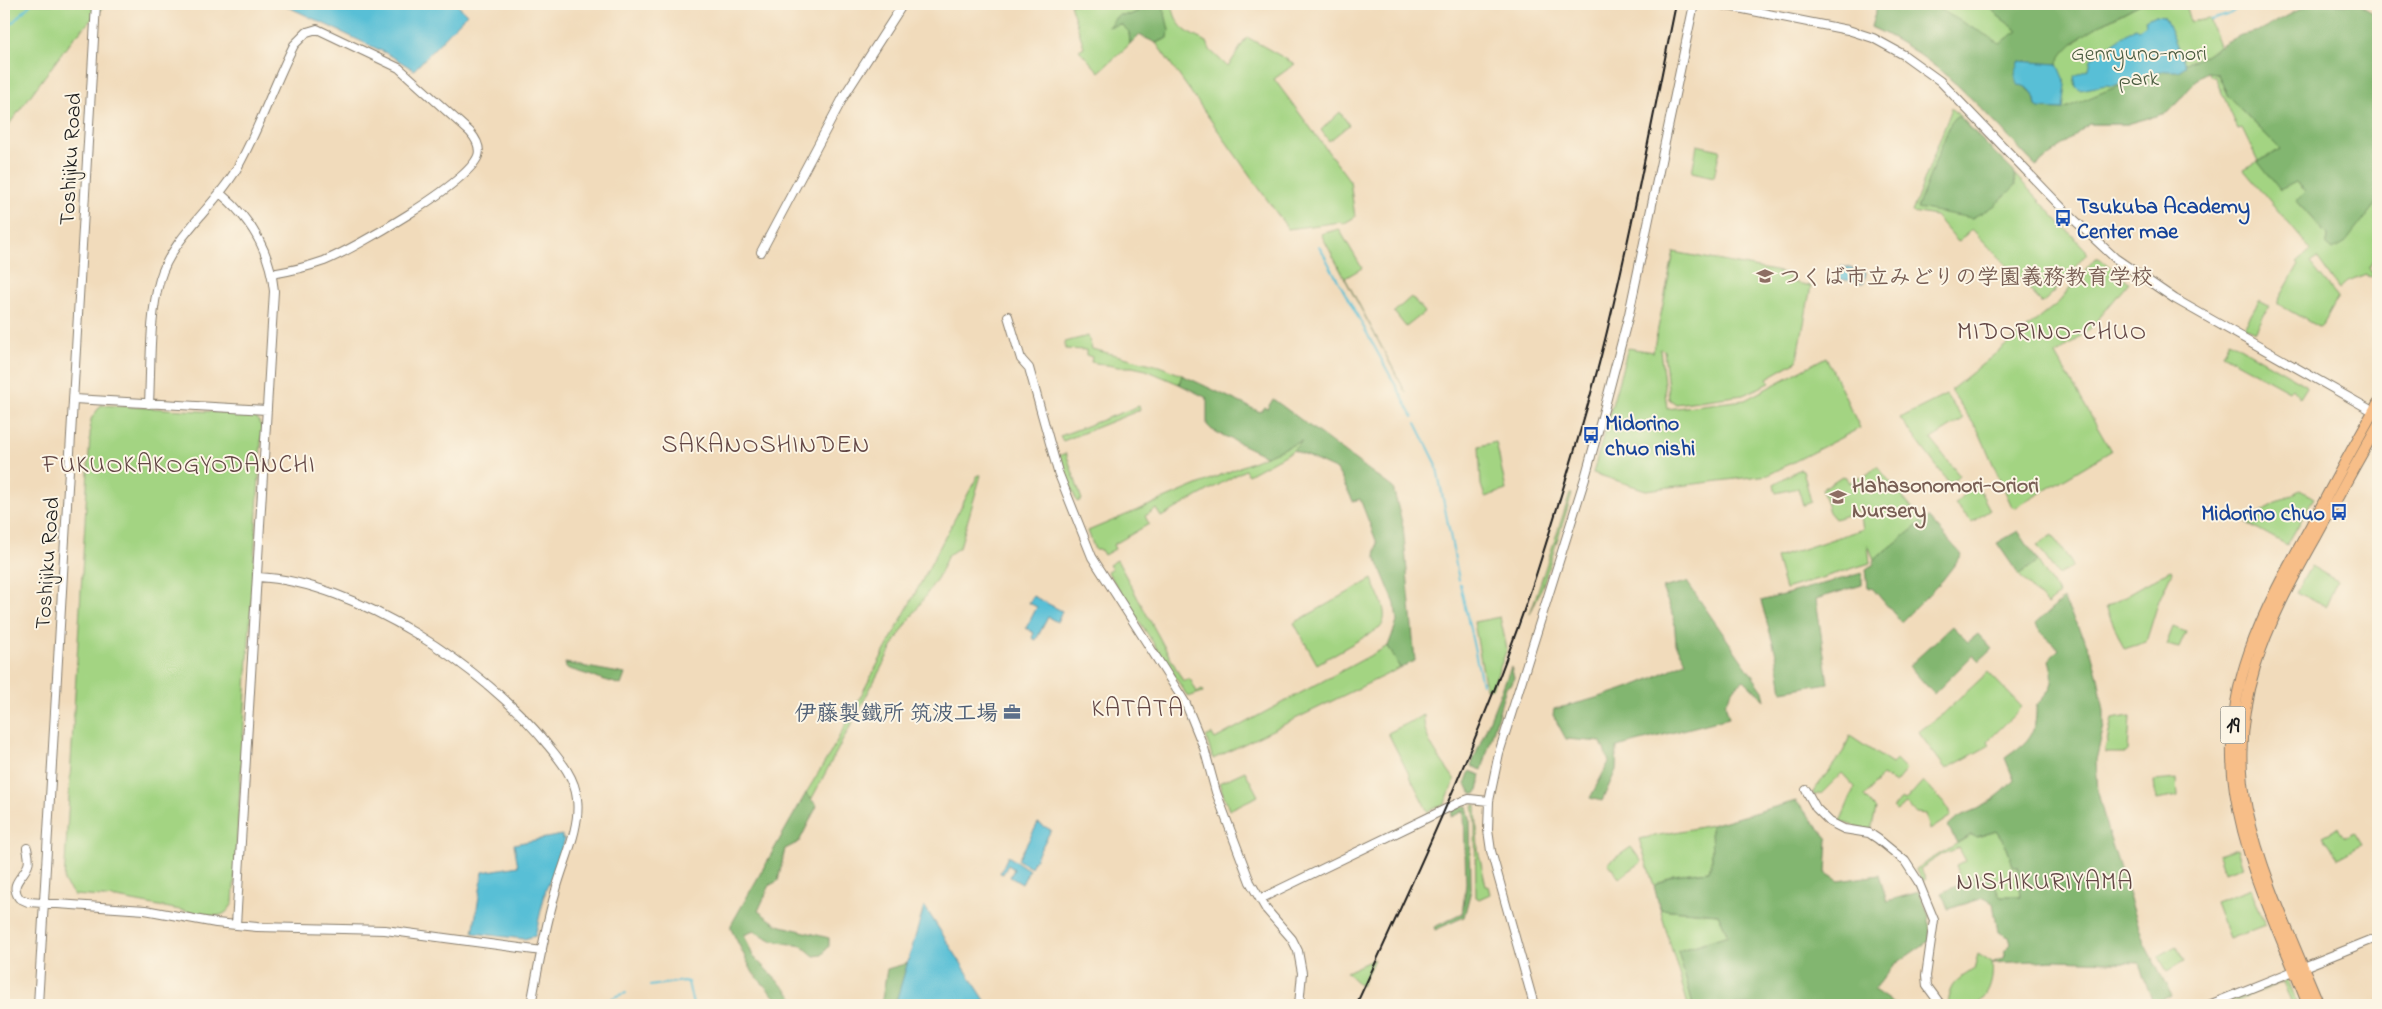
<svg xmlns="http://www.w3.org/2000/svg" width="2382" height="1009" font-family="'Indie Flower','Klee One',sans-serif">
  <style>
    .green { fill: #a3d482; stroke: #60784f }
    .forest { fill: #82b670; stroke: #4f6946 }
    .water { fill: #59bfd6; stroke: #3a6e79 }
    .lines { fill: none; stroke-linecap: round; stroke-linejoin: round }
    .stream { stroke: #59bfd6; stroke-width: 2 }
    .minor-casing { stroke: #867c6c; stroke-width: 10 }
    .major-casing { stroke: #867c6c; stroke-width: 12 }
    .minor { stroke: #fff; stroke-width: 8 }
    .major { stroke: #f7be88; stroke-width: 10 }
    .rail { stroke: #1c1c1c; stroke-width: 2 }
    .labels { text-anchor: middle; stroke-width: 4; stroke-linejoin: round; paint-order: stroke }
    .shield { fill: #fcf5e5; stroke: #5f5d58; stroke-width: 1 }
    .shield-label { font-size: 21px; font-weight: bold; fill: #1c1c1c }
    .park-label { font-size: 22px; fill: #4b5c40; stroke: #fcf5e5 }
    .street-label { font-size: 22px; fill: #1c1c1c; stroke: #fcf5e5 }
    .transit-label { font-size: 22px; font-weight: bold; fill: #164399; stroke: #fcf5e5; text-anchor: start }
    .education-label { font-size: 22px; font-weight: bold; fill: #785e54; stroke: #fcf5e5; text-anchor: start }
    .service-label { font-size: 22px; font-weight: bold; fill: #4e5e75; stroke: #fcf5e5; text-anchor: end }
    .quarter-label { font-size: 25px; letter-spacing: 1px; fill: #624645; stroke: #fcf5e5 }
  </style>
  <rect width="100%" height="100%" fill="#fcf5e5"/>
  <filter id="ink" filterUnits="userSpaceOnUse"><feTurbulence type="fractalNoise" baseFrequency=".02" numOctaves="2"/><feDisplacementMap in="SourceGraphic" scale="10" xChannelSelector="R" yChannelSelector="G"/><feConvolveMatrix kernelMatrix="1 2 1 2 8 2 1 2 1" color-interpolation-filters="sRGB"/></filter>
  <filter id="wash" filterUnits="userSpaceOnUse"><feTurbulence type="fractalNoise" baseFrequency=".0096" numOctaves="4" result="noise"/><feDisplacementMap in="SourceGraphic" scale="20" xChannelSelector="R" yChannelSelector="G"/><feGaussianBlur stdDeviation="1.12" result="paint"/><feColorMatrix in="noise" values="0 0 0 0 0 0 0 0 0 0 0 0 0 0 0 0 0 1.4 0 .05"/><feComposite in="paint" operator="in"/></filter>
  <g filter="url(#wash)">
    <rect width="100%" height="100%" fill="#f1dbbb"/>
    <!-- green -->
    <path class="green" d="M4 4H106L71 41 4 131Z
      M1070 4H1153L1130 15H1118L1109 26 1121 24 1129 32 1130 44 1099 72 1079 50 1084 47Z
      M1154 4H1172C1176 28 1187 33 1207 42L1210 50 1228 67 1247 37 1295 64 1274 79 1350 181 1355 217 1343 224 1340 222 1288 229 1156 43 1168 38Z
      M1878 4H1987L1998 16 2075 43 2087 32 2140 4H2185L2190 22 2209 19 2222 53 2217 73 2228 96 2280 149 2258 162 2296 182 2306 191 2296 201 2327 235 2326 244 2366 215 2378 201V251L2369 268 2374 276 2368 277 2366 274 2348 281 2339 289 2317 258 2310 263 2338 297 2322 326 2318 327 2278 304V301L2299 264 2297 262 2311 250 2243 169 2258 161 2242 128 2238 129 2215 77H2212L2207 72 2200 76 2169 112 2127 124H2089L2036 166C1983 111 1942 59 1871 27Z
      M1952 108 2086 250 2087 253 2053 293 2042 303 1972 229 1958 242 1935 216 1912 212Z
      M1340 112 1349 125 1329 141 1321 130Z
      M1697 145 1720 150 1714 177 1692 172Z
      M1339 229 1362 268 1345 278 1406 393 1321 234Z
      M1674 252 1790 274 1789 281 1811 286 1797 361 1767 378 1770 383 1743 395 1676 404 1669 399 1664 350 1660 349 1667 409 1745 400 1826 357 1860 428 1768 475 1646 490 1593 473 1628 348 1653 352Z
      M2095 258H2099L2129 282 2091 328 2056 355 2111 451 2015 508 2012 507 1979 432 1952 392V389L2059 302Z
      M1411 297 1425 312 1406 327 1394 312Z
      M2259 301 2269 306 2255 332 2244 327Z
      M1088 336 1092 349 1159 366 1182 375 1179 384 1146 370 1132 367H1118L1091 362 1092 357 1086 355V350L1065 349V342Z
      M2229 341 2306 385 2307 387 2300 398 2292 388 2289 391 2222 354Z
      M1946 395 1963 419 1931 439 1959 475 1950 484 1900 418Z
      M101 405 249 414 256 416 262 428 233 903C227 913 224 916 212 916L117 898 74 895 64 882 91 419Z
      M1139 406 1140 410 1063 441 1060 436Z
      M1304 440 1292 451 1248 475 1245 470 1161 517 1156 509 1145 516 1149 524 1113 545 1115 549 1104 555 1101 550H1095L1088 531Z
      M1496 442 1506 490 1485 497 1481 485 1479 446Z
      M1066 453 1082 500 1077 502 1058 456Z
      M1877 466 1923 522 1874 560 1868 544 1870 563 1785 589 1776 558 1863 529 1860 511 1835 519 1829 512 1822 489 1842 476 1846 477 1849 483 1860 476 1862 479Z
      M1800 469 1803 470 1811 502 1803 505 1798 488 1776 493 1774 484Z
      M978 475H981L960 547 948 555 938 577 896 640 811 800 806 793 831 752Z
      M1976 483 1990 510 1972 522 1955 504Z
      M2300 490 2314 498 2287 545 2247 523 2248 519Z
      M1570 494H1572L1543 585 1530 614Z
      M2053 535 2072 564V567L2058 575 2037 545Z
      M1117 560 1183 681 1190 679 1197 692 1202 690 1203 692 1188 697 1107 571 1112 569 1109 565Z
      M2038 561 2059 595 2047 605 2019 575Z
      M2311 566 2337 581 2326 606 2296 592Z
      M2170 570 2172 572 2159 600 2146 642 2124 649 2106 607Z
      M1372 579C1378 595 1391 614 1380 628L1317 664 1294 623Z
      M1500 617 1507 649 1492 688 1486 689 1474 622Z
      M2173 627 2186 632 2179 648 2166 645Z
      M1388 646 1400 668 1213 759 1206 737 1212 734 1215 739Z
      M1988 672 2022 707 1988 741 1990 745 1946 769 1918 732 1943 714Z
      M1424 715C1422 740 1442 760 1455 780L1445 803 1428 812 1388 733Z
      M2130 716 2128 751 2126 753H2106L2105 751 2112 719Z
      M1850 736 1892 764 1896 760 1906 770 1895 783 1882 775 1864 797 1876 809 1871 830 1840 822 1855 787 1842 773 1821 794 1819 793 1814 796 1813 792 1843 752Z
      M1245 771 1258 796 1229 810 1219 783Z
      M2177 779 2178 796 2156 800 2154 781Z
      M1923 781 1949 809 1951 816 1930 830 1926 814 1916 813 1906 804 1896 811 1892 807 1902 799 1905 801Z
      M1473 805H1476L1478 850 1486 886H1488L1490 894 1479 899 1476 897 1475 821Z
      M1711 825 1712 859 1709 871 1673 875 1654 886 1639 839Z
      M2338 828 2344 837 2354 832 2362 845 2338 858 2323 836Z
      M1996 831 2007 847 2013 867 2018 866 2021 896H2000L1992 879 1981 874 1961 882 1956 866 1966 861 1959 848 1943 854 1920 869 1926 879 1922 881 1915 869 1971 835 1977 837Z
      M1631 847 1642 862 1619 878 1608 863Z
      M2237 849 2243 867 2224 873 2218 855Z
      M2251 889 2265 925 2229 939 2215 902Z
      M1660 909 1718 914 1728 935 1678 951 1693 1005H1688Z
      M2176 946 2184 961 2167 971 2158 956Z
      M1978 954 1992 963C1994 977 1990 998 1975 1005 1968 1008 1955 1005 1947 1005 1950 981 1957 981 1974 969Z
      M1374 959 1361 986 1346 972Z
      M2287 980 2297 1005H2292L2283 982 2228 1005H2219Z"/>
    <!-- forest -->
    <path class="forest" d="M1154 4 1163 5 1169 30 1168 38 1156 43 1139 35 1130 44 1129 32 1121 24 1108 27 1118 15H1130Z
      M1878 4H1930L2000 43 2018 31 1998 16 1987 4H2140C2115 18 2069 36 2057 64L2019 62 2025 86 2034 95 2036 106 2063 109 2108 90 2200 58 2226 42 2241 35 2259 31 2310 4H2358L2378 16V201L2345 243 2333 250 2326 244 2327 235 2296 201 2306 191 2296 182 2280 190 2258 162 2280 149 2228 96 2217 73 2207 72 2200 76 2169 112 2127 124H2089L2036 166C1983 111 1942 59 1871 27Z
      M1955 117H1959L2014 172 2016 185 1994 206 1972 218 1917 208 1951 122Z
      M1182 375 1260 412 1264 407 1267 409 1273 399 1393 488 1403 526 1415 661 1400 668 1388 646 1397 622 1395 604 1375 556 1377 543 1360 499 1353 501 1337 470 1293 450 1302 441 1266 456 1212 430 1207 425V398L1179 384Z
      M1928 517 1962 555 1942 581 1901 622 1873 589 1868 587 1866 569 1874 565V560Z
      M2018 531 2038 561 2019 575 1997 543Z
      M1862 573V585L1816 599 1828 683 1782 691 1776 654 1761 601Z
      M1687 582 1763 691 1765 700 1744 680 1735 687 1725 703 1729 718 1617 747 1616 770 1602 801 1590 798 1609 762 1601 742 1566 739 1553 715 1554 709C1597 699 1648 684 1686 661L1676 644 1674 617 1662 588Z
      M2063 599 2091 652 2098 677 2104 711V726L2096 760 2098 792 2107 829 2145 945 2172 996 2153 1003 2139 963 2057 960 1992 963 2003 958 2005 950 2011 944 2009 937 1998 932 1993 903 1984 898 1948 909 1942 893 1981 874 1992 879 2000 896H2021L2018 867H2013L2007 847 1996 831 1977 837 1971 835 1957 843 1948 826C1956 816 1968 813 1979 808 1992 801 2005 791 2014 780L2005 758C2027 742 2037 736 2036 706 2052 688 2056 684 2049 660L2059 649 2042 634 2035 624Z
      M1952 626 1968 642 1978 634 1992 649 1979 661 1973 655 1934 694 1909 666Z
      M565 663 625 674 621 685 566 668Z
      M1511 667 1514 677 1512 684 1506 687 1482 770 1471 766Z
      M1470 771 1481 775 1478 791 1476 794H1472L1465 784Z
      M806 793 817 806 799 842 785 849 778 881 770 885 758 911 778 925 829 938V946L822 955 814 956 802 946 773 941 754 931 744 935 753 956 801 1005H782L753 973 731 929V925Z
      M1796 801 1828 839 1826 873 1839 881 1879 875 1887 901 1919 892 1929 916 1930 940 1894 965 1874 990 1896 1005H1693L1678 951 1728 935 1718 914 1660 909 1654 886 1673 875 1709 871 1712 859 1711 825Z
      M1464 806H1467L1470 819 1471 890 1464 917 1435 930 1434 927 1462 914 1466 884 1464 811 1451 817 1452 811Z
      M908 963 895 1005H881L887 969Z"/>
    <!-- water -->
    <path class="water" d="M282 4H456L467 14 414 70 388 54Z
      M2155 15 2164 16 2186 66 2178 71H2166L2140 77 2113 86 2106 85 2080 90 2076 87 2074 76 2089 69 2091 59 2135 28 2138 30 2146 24 2145 20Z
      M2019 61 2057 64 2066 85 2063 109 2039 108 2036 106C2035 94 2030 86 2018 85L2015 75Z
      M1841 266 1866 272 1864 283 1839 279Z
      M1033 596 1062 611 1057 622 1048 617 1036 640 1032 638 1034 633 1026 628 1037 607 1029 603Z
      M1038 823 1051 830 1031 867 1018 860Z
      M562 835V839H565L556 868 546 889 535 936 524 939 473 933 483 872 518 866 514 844Z
      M1008 856 1029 870 1022 884 1010 877 1014 869 1008 865 1003 874 1000 873Z
      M924 907H925L988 1005H895Z"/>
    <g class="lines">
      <!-- stream -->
      <path class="stream" d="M2210 20 2228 15 2244 4
        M4 31 31 4
        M1319 246 1413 417
        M1416 423 1436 463 1459 580
        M1460 584 1482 684
        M650 986 683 981 688 982 693 1005
        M601 1005 616 996 626 993"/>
    </g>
  </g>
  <g filter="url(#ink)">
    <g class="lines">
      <!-- minor casing -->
      <g class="minor-casing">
        <path id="minor" d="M1718 4 1848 30 1873 38 1904 55 1940 81 2067 213 2115 258 2175 299 2378 414
          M221 194C252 220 270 251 274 291L236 925
          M761 252 844 96 903 4
          M1008 316 1021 359 1029 368 1058 472 1092 557 1186 704 1204 748 1216 792 1250 882 1266 909 1292 939 1298 951 1302 973 1299 1005
          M74 399 267 410
          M149 404C151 364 149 316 160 279 172 238 215 206 236 170 259 130 273 86 294 45L307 32 317 29 399 68 470 132C476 139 481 147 478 156 467 184 354 249 324 261 307 267 290 271 272 274
          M258 577C357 582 485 668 546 743 560 760 575 777 577 799 581 827 563 863 556 890 545 928 538 967 531 1005
          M1806 790 1816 808 1830 822 1844 829 1869 833 1878 839 1905 861 1918 881 1934 920 1926 976 1927 986 1941 1005
          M27 848C28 854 30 860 28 865 23 878 9 883 19 898L28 902 145 910 216 923 257 927 385 930 542 951
          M1260 899 1460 802 1469 799 1489 801
          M38 1005 96 4
          M1534 1005 1491 851 1488 830 1489 801 1499 753 1585 478 1605 406 1629 314 1694 4
          M2209 1005 2371 940"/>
      </g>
      <!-- major casing -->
      <g class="major-casing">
        <path id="major" d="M2308 1005C2281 935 2246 866 2235 791 2219 688 2265 608 2313 522 2334 482 2356 442 2378 403
          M2319 1005C2294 944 2261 874 2247 810 2226 705 2266 625 2316 537 2336 500 2357 462 2378 425"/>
      </g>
      <!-- minor -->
      <use href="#minor" class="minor"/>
      <!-- major -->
      <use href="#major" class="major"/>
      <!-- rail -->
      <path class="rail" d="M1356 1005C1421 864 1487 723 1536 575 1559 503 1582 430 1601 356 1630 240 1652 121 1676 4"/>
    </g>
  </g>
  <!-- icons -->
  <defs>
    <g id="bus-bare" transform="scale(1.35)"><path d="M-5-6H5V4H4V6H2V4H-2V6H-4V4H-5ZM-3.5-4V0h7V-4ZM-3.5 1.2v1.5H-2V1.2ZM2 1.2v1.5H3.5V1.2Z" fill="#1a4fb4" stroke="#fcf5e5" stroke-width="2.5" paint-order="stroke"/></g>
    <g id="school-bare" transform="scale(1.35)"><path d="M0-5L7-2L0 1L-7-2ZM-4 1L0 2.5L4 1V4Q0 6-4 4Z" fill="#8d6e63" stroke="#fcf5e5" stroke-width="2.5" paint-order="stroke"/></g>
    <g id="office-bare" transform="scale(1.35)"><path d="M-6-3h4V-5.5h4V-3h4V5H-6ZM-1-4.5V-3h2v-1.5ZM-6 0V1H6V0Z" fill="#5c6f8a" stroke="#fcf5e5" stroke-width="2.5" paint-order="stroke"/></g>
  </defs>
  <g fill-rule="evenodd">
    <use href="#bus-bare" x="2063" y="218"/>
    <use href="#school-bare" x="1765" y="276"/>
    <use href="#bus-bare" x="1591" y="435"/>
    <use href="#school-bare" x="1838" y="497"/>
    <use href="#bus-bare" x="2339" y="512"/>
    <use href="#office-bare" x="1012" y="712"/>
  </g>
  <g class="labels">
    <!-- shield labels -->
    <rect class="shield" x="2220.5" y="706.5" width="25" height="37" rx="4"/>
    <g class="shield-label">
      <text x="2233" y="732">19</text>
    </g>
    <!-- park labels -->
    <g class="park-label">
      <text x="2139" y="60">Genryuno-mori<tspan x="2139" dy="25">park</tspan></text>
    </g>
    <!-- street labels -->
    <g class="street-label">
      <text transform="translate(69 159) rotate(-87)" y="8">Toshijiku Road</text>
      <text transform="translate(46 563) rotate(-86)" y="8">Toshijiku Road</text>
    </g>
    <!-- transit labels -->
    <g class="transit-label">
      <text x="2077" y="213">Tsukuba Academy<tspan x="2077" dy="25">Center mae</tspan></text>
      <text x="1605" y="430">Midorino<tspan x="1605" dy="25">chuo nishi</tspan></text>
      <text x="2325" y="520" text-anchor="end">Midorino chuo</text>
    </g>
    <!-- education labels -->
    <g class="education-label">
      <text x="1779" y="284">つくば市立みどりの学園義務教育学校</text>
      <text x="1852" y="492">Hahasonomori-Oriori<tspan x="1852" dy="25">Nursery</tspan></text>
    </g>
    <!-- service labels -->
    <g class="service-label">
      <text x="998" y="720">伊藤製鐵所 筑波工場</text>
    </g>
    <!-- quarter labels -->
    <g class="quarter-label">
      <text x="2052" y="339">MIDORINO-CHUO</text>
      <text x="766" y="452">SAKANOSHINDEN</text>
      <text x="179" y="472">FUKUOKAKOGYODANCHI</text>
      <text x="1138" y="716">KATATA</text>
      <text x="2045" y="889">NISHIKURIYAMA</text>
    </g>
  </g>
  <!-- margin -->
  <rect width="2382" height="1009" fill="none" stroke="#fcf5e5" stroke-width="20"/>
</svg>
